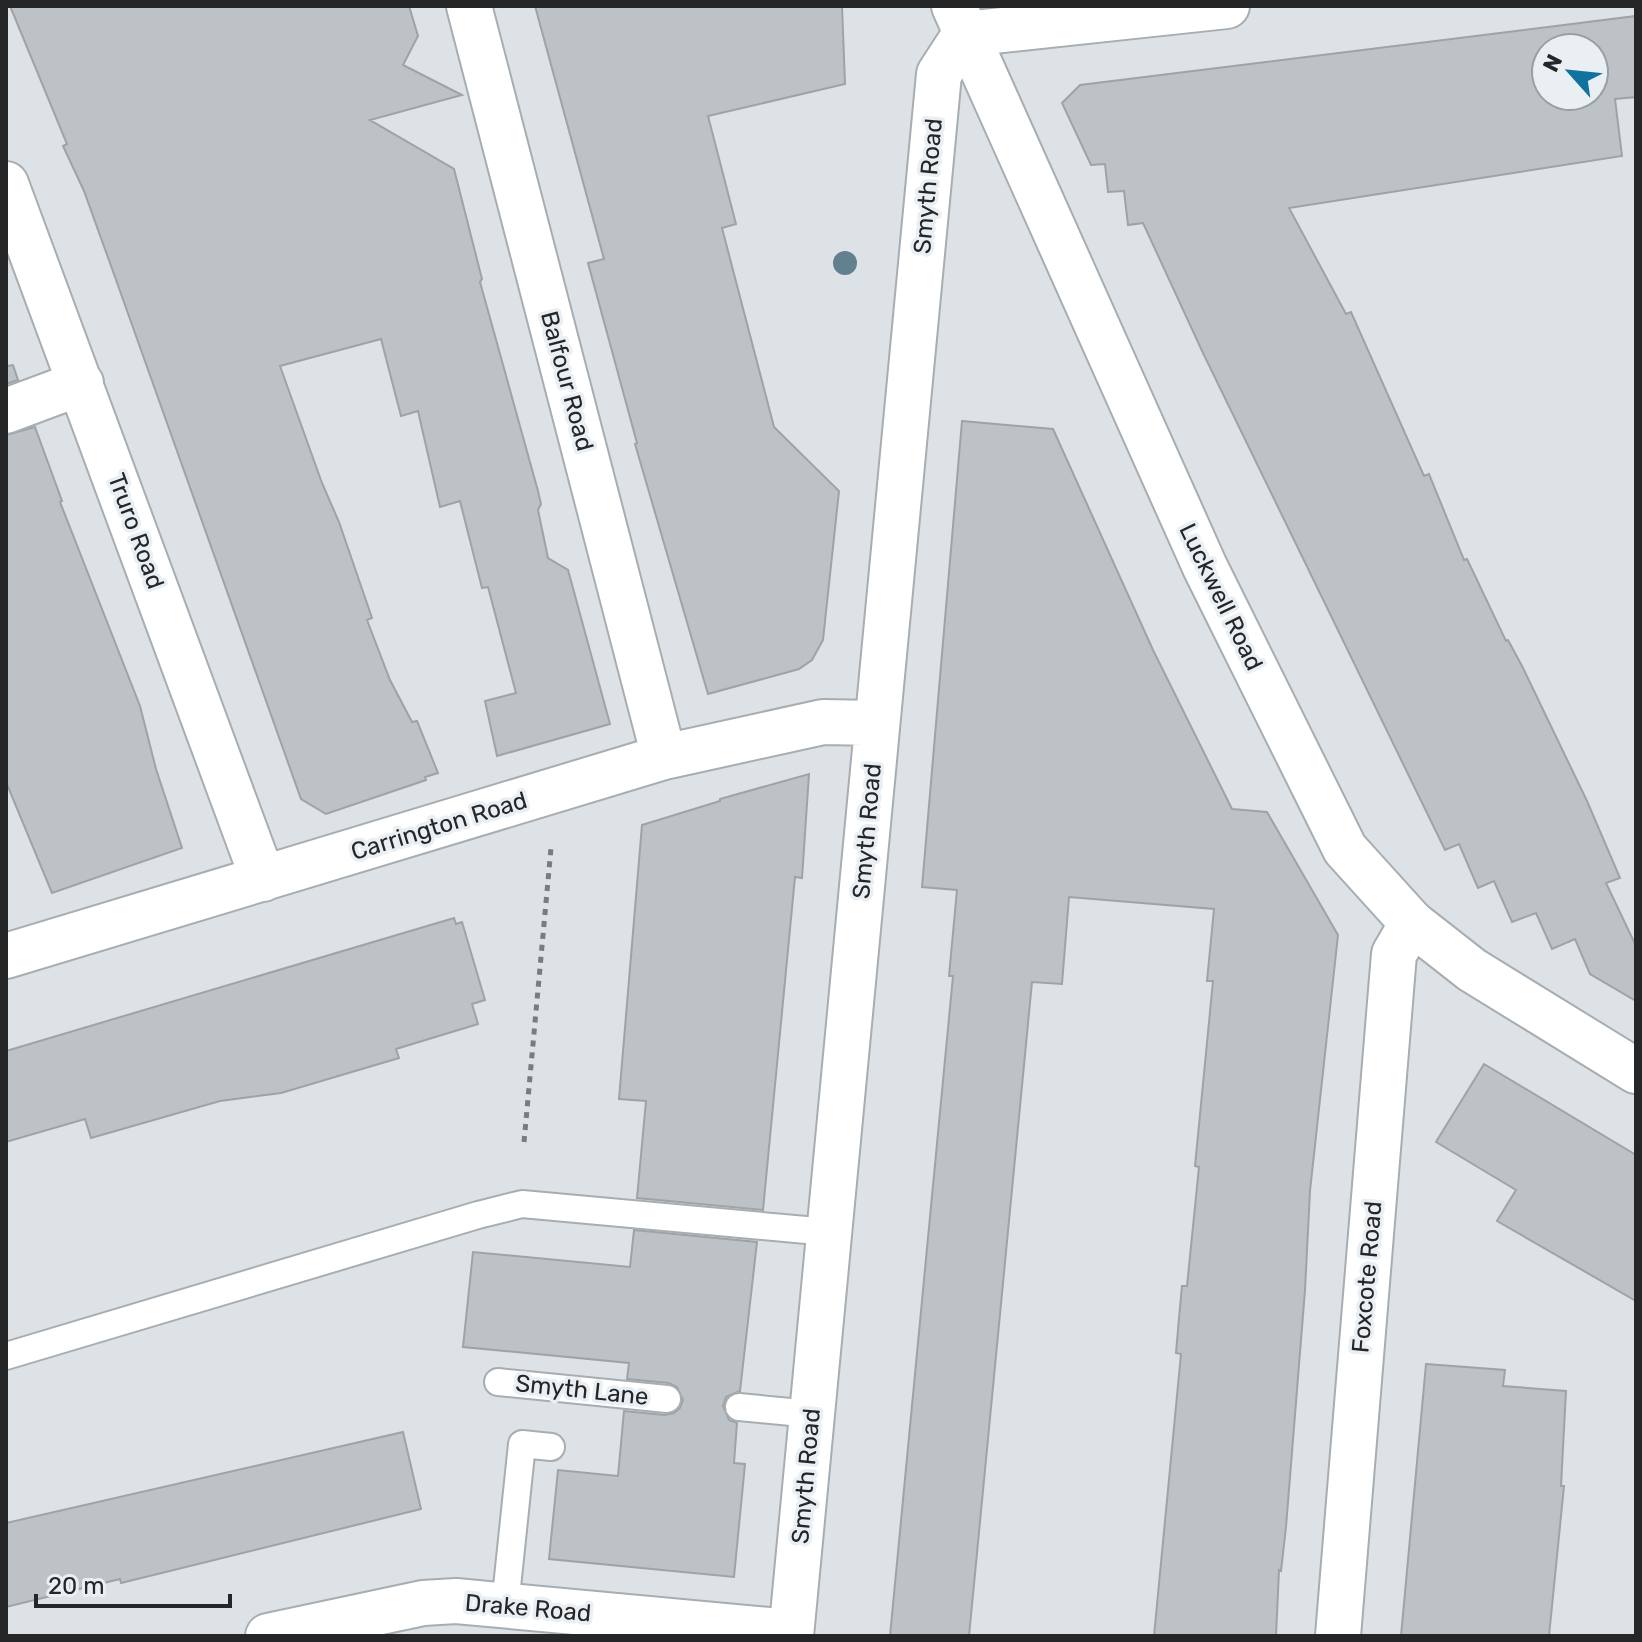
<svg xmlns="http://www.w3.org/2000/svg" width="1642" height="1642" font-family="Rubik,sans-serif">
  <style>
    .building { fill: #bcc2c6; stroke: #9da3a7; stroke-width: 2; fill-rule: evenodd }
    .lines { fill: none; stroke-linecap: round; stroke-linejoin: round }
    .service-casing { stroke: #a7adb0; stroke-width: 30 }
    .minor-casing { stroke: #a7adb0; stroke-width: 48 }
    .tertiary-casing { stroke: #a7adb0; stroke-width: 48 }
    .path { stroke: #787c7f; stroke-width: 5; stroke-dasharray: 6 6; stroke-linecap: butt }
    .service { stroke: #fff; stroke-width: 26 }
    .minor { stroke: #fff; stroke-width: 44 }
    .tertiary { stroke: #fff; stroke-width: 44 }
    .tree { fill: #63808e }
    .labels { text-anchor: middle; stroke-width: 7; stroke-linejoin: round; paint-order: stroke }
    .street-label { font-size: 24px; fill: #242628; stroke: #e9eff3 }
  </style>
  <rect width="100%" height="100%" fill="#dce2e6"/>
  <!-- building -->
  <path class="building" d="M10 6H409L418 36 403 65 462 95 370 120 454 169 482 279 480 282 538 491 541 504 538 510 548 558 568 570 610 724 497 756 485 701 516 693 488 587 482 588 460 501 440 507 418 411 401 416 381 339 280 366 322 483 339 522 372 618 367 620 390 680 412 722 417 721 438 773 425 777 426 780 326 814 301 799 115 277 84 191 63 146 67 144Z
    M535 6H842L845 84 708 116 736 224 722 228 774 427 839 491 823 640 812 660 799 669 708 694 635 444 637 443 588 263 604 259Z
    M1636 16V97L1615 99 1622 156 1289 208 1346 314 1351 312 1424 476 1429 474 1464 560 1467 559 1506 641 1508 640 1522 666 1587 801 1620 878 1606 883 1636 946V1001L1590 974 1575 939 1552 949 1536 913 1512 922 1494 881 1478 888 1459 844 1445 850 1203 353 1143 223 1128 225 1124 191 1108 192 1105 164 1091 165 1062 103 1080 85ZM1546 48H1594V96H1546Z
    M13 365 18 380 6 384V366Z
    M962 421 1053 429 1153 650 1232 809 1267 812 1338 935 1310 1191 1305 1290 1286 1527 1281 1571 1279 1570 1276 1636H1154L1181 1354 1176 1353 1179 1318 1182 1286H1187L1199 1167 1195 1166 1213 981H1207L1214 909 1069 897 1062 984 1032 982 969 1636H890L953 976H949L957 890 922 887Z
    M35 427 62 501 60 502 140 706 156 769 182 848 52 893 6 782V435Z
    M809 774 802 878 795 877 763 1210 637 1198 646 1101 619 1099 642 825 720 801V799Z
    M454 918 456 924 462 922 485 1000 472 1004 478 1024 396 1049 399 1058 281 1093 220 1101 91 1138 85 1119 6 1142V1051Z
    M1484 1064 1636 1155V1301L1497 1221 1516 1190 1436 1142Z
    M634 1230 757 1242 740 1391 726 1397 723 1406 729 1420 737 1423 734 1463 745 1464 734 1577 549 1559 558 1470 618 1476 624 1411 665 1415 674 1413 680 1408 683 1400 677 1387 669 1383 627 1379 629 1363 463 1347 473 1252 630 1267Z
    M1426 1364 1505 1370 1503 1386 1566 1391 1561 1486H1564L1549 1636H1401Z
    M403 1432 421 1509 121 1583 120 1579 6 1607V1523Z"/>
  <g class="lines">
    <!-- service casing -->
    <g class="service-casing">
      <path id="service" d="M6 1356 478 1215 522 1204 828 1232
        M498 1382 667 1399
        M739 1407 812 1414
        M505 1606 522 1444 551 1447"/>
    </g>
    <!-- minor casing -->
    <g class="minor-casing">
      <path id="minor" d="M469 6 664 757
        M6 184 263 879
        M6 411 81 383
        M6 956 664 757 823 722 877 723
        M268 1636 423 1603 456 1601 791 1632
        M791 1636 939 74 965 34 1227 6
        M1338 1636 1394 954 1412 923"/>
    </g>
    <!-- tertiary casing -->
    <g class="tertiary-casing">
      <path id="tertiary" d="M954 6 1205 567 1345 849 1412 923 1472 970 1636 1071"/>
    </g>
    <!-- path -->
    <path class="path" d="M524 1142 551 848"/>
    <!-- service -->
    <use href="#service" class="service"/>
    <!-- minor -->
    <use href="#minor" class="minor"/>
    <!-- tertiary -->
    <use href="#tertiary" class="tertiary"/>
  </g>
  <!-- trees -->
  <circle class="tree" cx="845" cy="263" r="12"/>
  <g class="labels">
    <!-- street labels -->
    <g class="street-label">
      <text transform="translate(928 186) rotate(-85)" y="8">Smyth Road</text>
      <text transform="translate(567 381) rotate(75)" y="8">Balfour Road</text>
      <text transform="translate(136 531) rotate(70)" y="8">Truro Road</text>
      <text transform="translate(1221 597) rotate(64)" y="8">Luckwell Road</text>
      <text transform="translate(439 826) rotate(-17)" y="8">Carrington Road</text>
      <text transform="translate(867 831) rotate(-85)" y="8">Smyth Road</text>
      <text transform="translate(1367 1277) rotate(-85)" y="8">Foxcote Road</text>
      <text transform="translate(582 1390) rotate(6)" y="8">Smyth Lane</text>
      <text transform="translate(806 1476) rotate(-85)" y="8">Smyth Road</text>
      <text transform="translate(528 1608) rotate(5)" y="8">Drake Road</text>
    </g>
  </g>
  <!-- border -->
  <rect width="1642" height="1642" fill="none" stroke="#242628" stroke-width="16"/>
  <!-- north arrow -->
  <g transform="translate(1570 72) rotate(297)"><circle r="38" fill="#e9eff3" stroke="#9a9fa2" stroke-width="2"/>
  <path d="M0-6L14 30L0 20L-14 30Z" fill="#11719f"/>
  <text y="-12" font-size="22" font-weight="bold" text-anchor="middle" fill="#242628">N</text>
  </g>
  <!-- scale -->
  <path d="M36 1594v12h194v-12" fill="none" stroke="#242628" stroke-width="4"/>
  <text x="48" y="1594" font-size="24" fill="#242628" stroke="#e9eff3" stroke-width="6" paint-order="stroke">20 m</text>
</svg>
